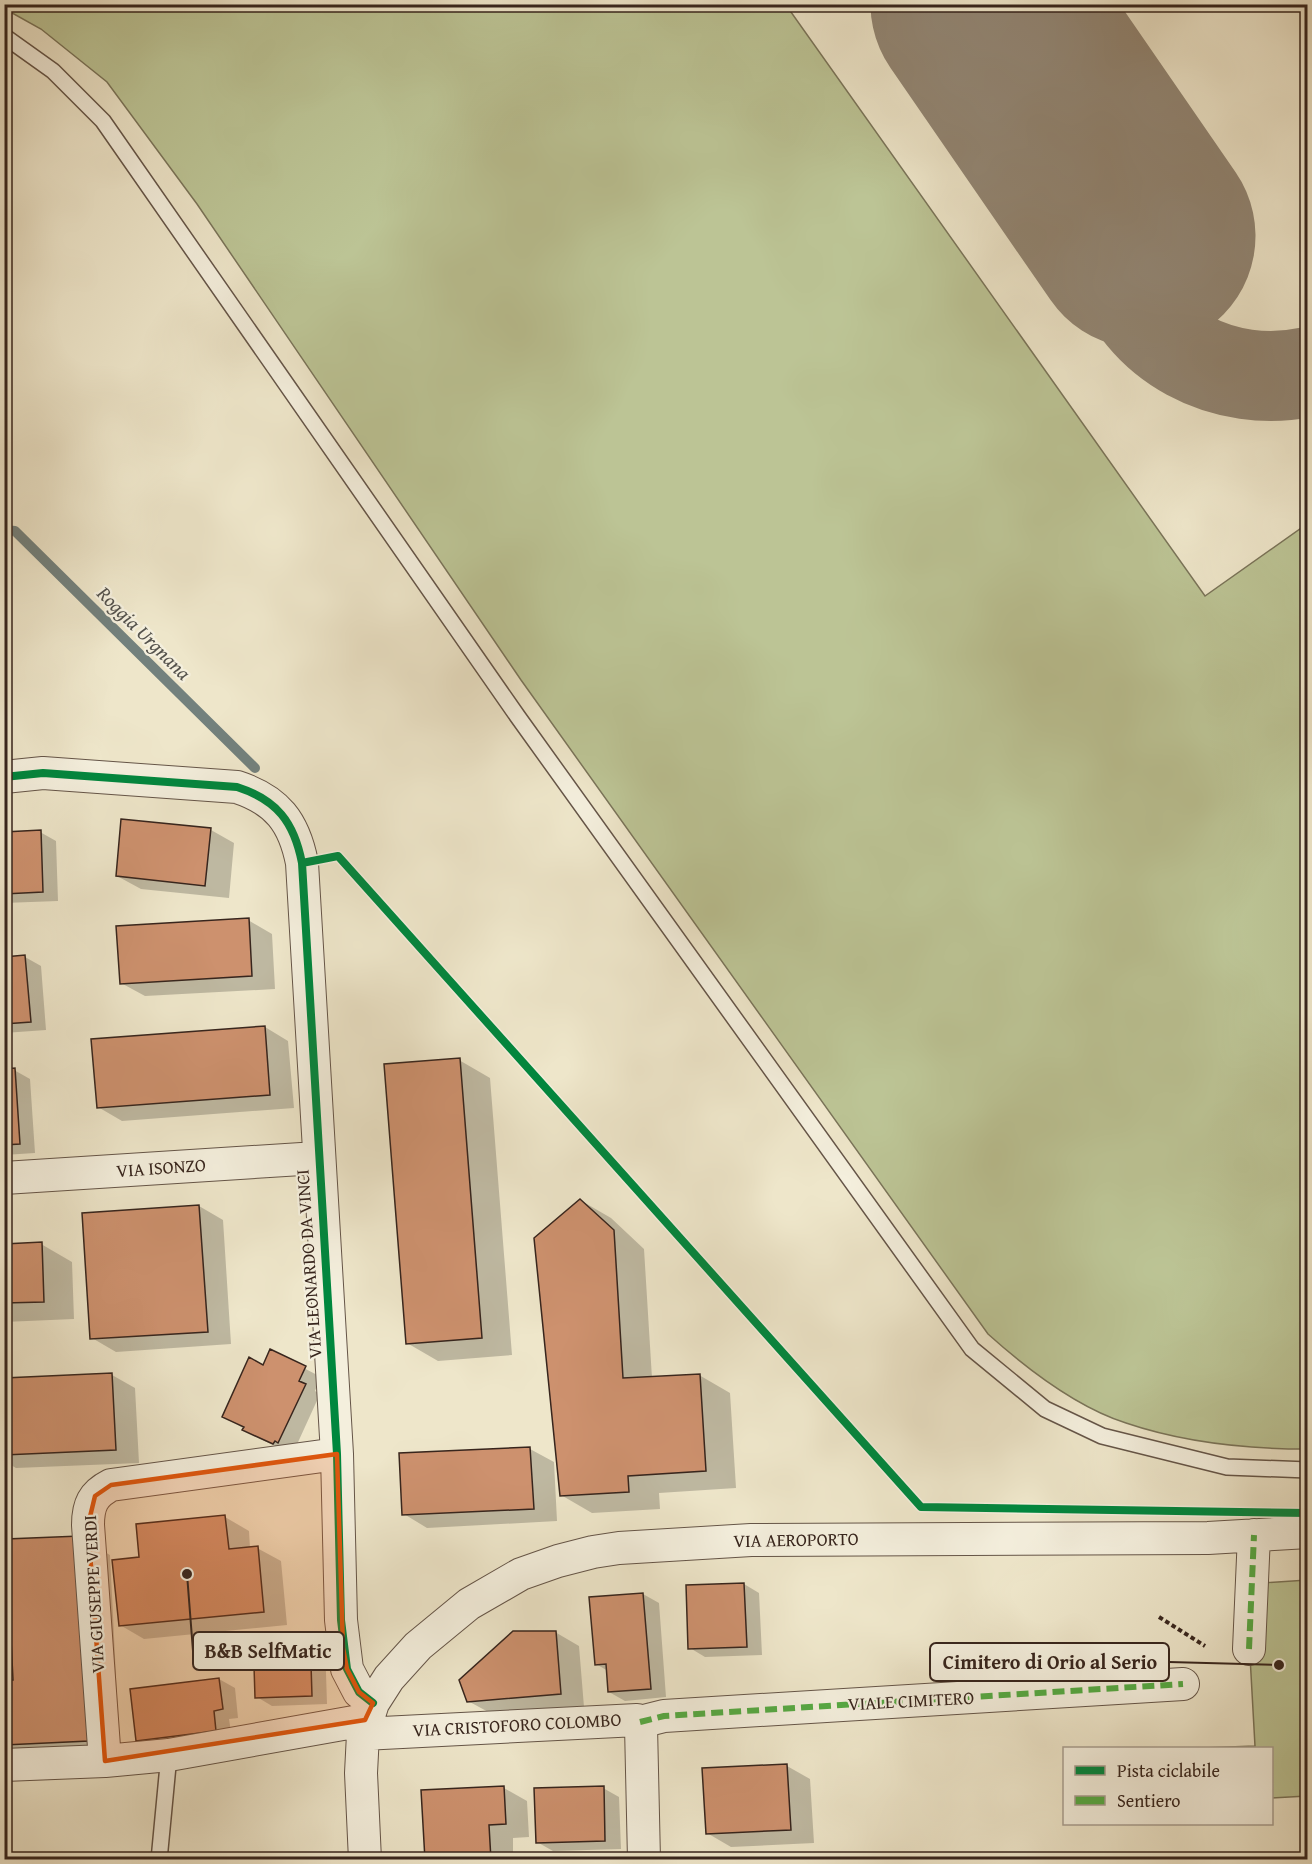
<svg xmlns="http://www.w3.org/2000/svg" width="1312" height="1864" font-family="'Gentium Book Plus',serif">
  <style>
    .green { fill: #bcc495; stroke: #7a7459; stroke-width: 1.5 }
    .shadow { fill: #0003 }
    .lines { fill: none; stroke-linecap: round; stroke-linejoin: round }
    .stream { stroke: #73817d; stroke-width: 10 }
    .taxiway { stroke: #928674; stroke-width: 90 }
    .runway { stroke: #928674; stroke-width: 225 }
    .building { fill: #cd916e; stroke: #37251d; stroke-width: 1.5 }
    .lane-casing { stroke: #655548; stroke-width: 18 }
    .street-casing { stroke: #655548; stroke-width: 34 }
    .path { stroke: #37251d; stroke-width: 4; stroke-dasharray: 4.5 3; stroke-linecap: butt }
    .lane { stroke: #f4efdd; stroke-width: 15 }
    .street { stroke: #f4efdd; stroke-width: 32 }
    .quiet { stroke: #55aa43; stroke-width: 6; stroke-dasharray: 12 6; stroke-linecap: butt }
    .cycleway-casing { stroke: #f4efdd; stroke-width: 11 }
    .cycleway { stroke: #00873e; stroke-width: 8 }
    .marked { fill: #df560d; fill-opacity: 0.2; stroke: #df560d; stroke-width: 4.5; stroke-linejoin: round }
    .labels { text-anchor: middle; stroke-width: 4.5; stroke-linejoin: round; paint-order: stroke }
    .street-label { font-size: 18px; fill: #37251d; stroke: #f4efdd }
    .water-label { font-size: 20px; font-style: italic; fill: #55534d; stroke: #f4efdd }
    .leader { fill: none; stroke: #37251d; stroke-width: 2 }
    .callout-dot { fill: #37251d; stroke: #f4efdd; stroke-width: 2 }
    .callout { fill: #f4efdd; stroke: #37251d; stroke-width: 2 }
    .callout-label { font-size: 20px; text-anchor: middle; font-weight: bold; fill: #37251d }
  </style>
  <rect width="100%" height="100%" fill="#eee6ca"/>
  <filter id="stains"><feTurbulence type="fractalNoise" baseFrequency=".00333" numOctaves="4"/><feColorMatrix values="0 0 0 0 .2 0 0 0 0 .09 0 0 0 0 .02 0 0 0 .5 -.17"/></filter>
  <radialGradient id="worn" r=".72"><stop offset=".6" stop-color="#630" stop-opacity="0"/><stop offset="1" stop-color="#630" stop-opacity=".3"/></radialGradient>
  <!-- green -->
  <path class="green" d="M5 4 786 5 1205 596 1307 524V1449C1249 1449 1182 1442 1126 1423 1076 1407 1027 1369 988 1334L521 680 197 204 107 82 41 29 5 9Z
    M1307 1580V1796L1272 1798V1748H1202L1255 1746 1246 1584Z"/>
  <!-- shadow -->
  <path class="shadow" d="M211 830 234 843 229 898 141 889 117 876Z
    M40 832 56 841 58 901 4 903V833Z
    M248 920 272 934 275 989 145 996 121 983Z
    M25 957 41 966 46 1030 4 1033V958Z
    M265 1027 288 1041 294 1108 122 1121 98 1107Z
    M459 1060 490 1078 512 1355 438 1361 407 1343Z
    M4 1070H14L30 1079 35 1153 4 1155Z
    M580 1200 611 1218 644 1249 652 1378 699 1375 730 1393 736 1488 659 1493 660 1509 592 1513 561 1495Z
    M199 1206 223 1220 231 1344 116 1352 92 1338Z
    M41 1244 72 1262 74 1319 4 1322V1245Z
    M271 1351 321 1377 315 1391 320 1394 294 1451 289 1452 260 1439 224 1416 264 1367Z
    M112 1375 135 1388 139 1463 16 1468 4 1461V1379Z
    M530 1449 554 1462 557 1521 427 1528 404 1514Z
    M225 1517 249 1531 250 1548H257L281 1561 287 1625 144 1639 120 1625 140 1559Z
    M79 1538 110 1555 120 1758 4 1763V1682L15 1681Z
    M744 1584 759 1593 762 1655 705 1657 690 1648Z
    M643 1594 659 1603 666 1697 625 1701 609 1692 608 1671 596 1664Z
    M555 1632 579 1646 584 1707 492 1714 468 1701Z
    M309 1634 325 1643 327 1704 272 1706 257 1697Z
    M219 1679 235 1688 238 1718 229 1719 232 1739 153 1749 138 1740Z
    M787 1766 810 1779 814 1843 731 1847 707 1833Z
    M504 1788 527 1801 529 1837 513 1838V1860H426Z
    M603 1788 619 1797 621 1849 553 1851 537 1842Z"/>
  <g class="lines">
    <!-- stream -->
    <path class="stream" d="M4 530 15 531 255 768"/>
    <!-- taxiway -->
    <path class="taxiway" d="M969 4 1088 175C1092 183 1097 191 1100 200 1107 219 1107 242 1113 262 1137 346 1225 390 1308 372"/>
    <!-- runway -->
    <path class="runway" d="M983 4 1143 236"/>
  </g>
  <!-- building -->
  <path class="building" d="M121 819 211 828 205 886 116 876Z
    M41 830 43 892 4 894V832Z
    M249 918 252 976 120 984 116 926Z
    M25 955 31 1022 4 1024V957Z
    M265 1026 270 1095 97 1108 91 1039Z
    M460 1058 482 1338 406 1344 384 1064Z
    M15 1068 20 1144 4 1145V1069Z
    M580 1199 614 1230 623 1378 700 1374 706 1471 628 1476 629 1492 560 1496 534 1238Z
    M199 1205 208 1332 90 1339 82 1213Z
    M42 1242 44 1302 4 1303V1244Z
    M270 1349 306 1366 299 1381 306 1384 278 1443 275 1441 273 1444 242 1430 244 1427 222 1417 249 1357 263 1365Z
    M112 1373 116 1450 4 1455V1378Z
    M530 1447 534 1509 402 1515 399 1453Z
    M225 1515 229 1549 258 1546 264 1612 119 1626 112 1560 139 1557 136 1524Z
    M80 1536 89 1741 4 1745V1680H13L6 1539Z
    M744 1583 747 1647 688 1649 686 1585Z
    M643 1593 651 1689 608 1692 606 1664 595 1665 589 1597Z
    M513 1631H556L561 1694 467 1702 459 1680Z
    M310 1632 312 1696 255 1698 253 1634Z
    M219 1678 223 1709 214 1711 216 1731 136 1741 130 1689Z
    M787 1764 791 1830 706 1834 702 1768Z
    M504 1786 506 1824 489 1825 491 1860H425L421 1790Z
    M604 1786 605 1841 536 1843 534 1788Z"/>
  <g class="lines">
    <!-- lane casing -->
    <g class="lane-casing">
      <path id="lane" d="M4 36 53 71 103 121 518 717 972 1349 1045 1409 1102 1436 1227 1467 1308 1470
        M159 1860 169 1755"/>
    </g>
    <!-- street casing -->
    <g class="street-casing">
      <path id="street" d="M4 777 43 773 237 787C277 800 294 822 302 863L337 1454 341 1620 347 1669 359 1692 373 1703
        M4 1178 317 1158
        M1249 1649 1254 1535
        M640 1722 664 1716 1183 1684
        M363 1734 637 1720 641 1726 644 1860
        M105 1761 88 1525C88 1505 93 1494 111 1485L337 1454
        M4 1765 105 1761 169 1755 365 1720
        M365 1860 361 1773 363 1734 373 1703 389 1678 418 1646 469 1604 521 1574 558 1561 593 1552 619 1548 751 1540 1208 1538 1308 1532"/>
    </g>
    <!-- path -->
    <path class="path" d="M1159 1617 1205 1646"/>
    <!-- lane -->
    <use href="#lane" class="lane"/>
    <!-- street -->
    <use href="#street" class="street"/>
    <!-- quiet -->
    <path class="quiet" d="M1249 1649 1254 1535
      M640 1722 664 1716 1183 1684"/>
    <!-- cycleway casing -->
    <g class="cycleway-casing">
      <path id="cycleway" d="M4 777 43 773 237 787C277 800 294 822 302 863L337 1454 341 1620 347 1669 359 1692 373 1703
        M302 863 338 856 921 1507 1308 1513"/>
    </g>
    <!-- cycleway -->
    <use href="#cycleway" class="cycleway"/>
  </g>
  <!-- marked area -->
  <path class="marked" d="M337 1454 343 1648 347 1669 359 1692 373 1703 365 1720 105 1761 88 1525 95 1496 111 1485Z"/>
  <g class="labels">
    <!-- street labels -->
    <g class="street-label">
      <text transform="translate(161 1168) rotate(-4)" y="6">VIA ISONZO</text>
      <text transform="translate(309 1264) rotate(-94)" y="6">VIA LEONARDO DA VINCI</text>
      <text transform="translate(796 1540) rotate(-1)" y="6">VIA AEROPORTO</text>
      <text transform="translate(94 1594) rotate(-93)" y="6">VIA GIUSEPPE VERDI</text>
      <text transform="translate(911 1701) rotate(-3)" y="6">VIALE CIMITERO</text>
      <text transform="translate(517 1725) rotate(-3)" y="6">VIA CRISTOFORO COLOMBO</text>
    </g>
    <!-- water labels -->
    <g class="water-label">
      <text transform="translate(144 633) rotate(45)" y="7">Roggia Urgnana</text>
    </g>
  </g>
  <!-- callouts -->
  <path class="leader" d="M187 1574L193 1651M1279 1665L1169 1662"/>
  <g class="callout-dot">
    <circle cx="187" cy="1574" r="6"/>
    <circle cx="1279" cy="1665" r="6"/>
  </g>
  <g class="callout">
    <rect x="193" y="1632" width="151" height="38" rx="6"/>
    <rect x="930" y="1643" width="239" height="38" rx="6"/>
  </g>
  <g class="callout-label">
    <text x="268" y="1658">B&amp;B SelfMatic</text>
    <text x="1050" y="1669">Cimitero di Orio al Serio</text>
  </g>
  <!-- margin -->
  <rect width="1312" height="1864" fill="none" stroke="#eee6ca" stroke-width="24"/>
  <rect x="6" y="6" width="1300" height="1852" fill="none" stroke="#37251d" stroke-width="3"/>
  <rect x="12" y="12" width="1288" height="1840" fill="none" stroke="#37251d" stroke-width="1.5"/>
  <!-- legend -->
  <rect x="1063" y="1747" width="210" height="78" fill="#f4efdd" stroke="#a89e90" stroke-width="1.5"/>
  <rect x="1075" y="1766" width="30" height="9" fill="#00873e" stroke="#a89e90" stroke-width="1.5"/>
  <text x="1117" y="1777" font-size="18" fill="#37251d">Pista ciclabile</text>
  <rect x="1075" y="1796" width="30" height="9" fill="#55aa43" stroke="#a89e90" stroke-width="1.5"/>
  <text x="1117" y="1807" font-size="18" fill="#37251d">Sentiero</text>
  <rect width="100%" height="100%" filter="url(#stains)"/>
  <rect width="100%" height="100%" fill="url(#worn)"/>
</svg>
